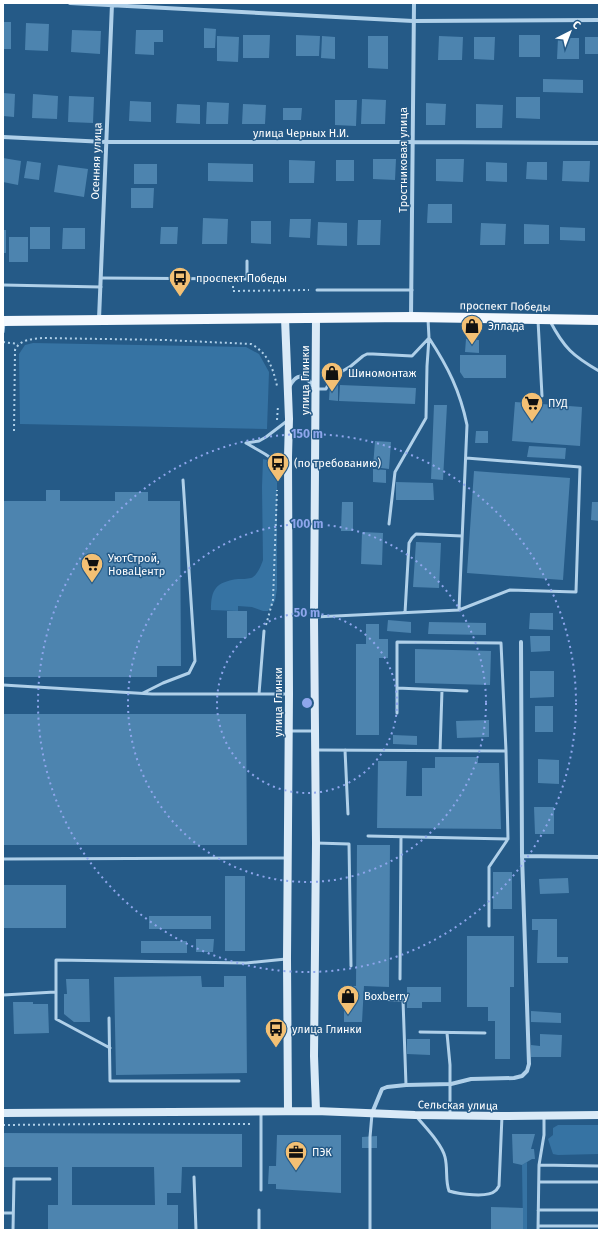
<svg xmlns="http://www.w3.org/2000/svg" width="602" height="1233" font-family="'Fira Sans',sans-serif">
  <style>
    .green { fill: #3673a3 }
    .building { fill: #4d84af; fill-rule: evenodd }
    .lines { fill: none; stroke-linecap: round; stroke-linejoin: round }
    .path { stroke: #b0d0e9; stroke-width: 2; stroke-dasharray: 2 3; stroke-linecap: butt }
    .lane { stroke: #b0d0e9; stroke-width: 3 }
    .street { stroke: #b0d0e9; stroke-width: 4 }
    .secondary { stroke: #daeaf7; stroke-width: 8 }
    .primary { stroke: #f3f8fe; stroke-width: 10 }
    .ring { fill: none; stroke: #8ea6ec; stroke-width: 2; stroke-dasharray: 2 4 }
    .labels { text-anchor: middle; stroke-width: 3; stroke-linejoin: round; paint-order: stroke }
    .street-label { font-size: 11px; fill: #fff; stroke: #255a87 }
    .poi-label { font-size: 11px; fill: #fff; stroke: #255a87; text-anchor: start }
    .centre { fill: #8ea6ec; stroke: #255a87; stroke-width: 2 }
    .ring-label { font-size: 12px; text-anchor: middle; font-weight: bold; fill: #8ea6ec; stroke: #255a87; stroke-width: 3; stroke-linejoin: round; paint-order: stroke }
  </style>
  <rect width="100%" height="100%" fill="#255a87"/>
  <!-- green -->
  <path class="green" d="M33 343 246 347 259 354 269 372 267 429 20 424 19 354 25 345Z
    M263 459 267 460 277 467V589L275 601 268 611H263L252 607 238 606V611L211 610C211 589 216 582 238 579 242 579 247 579 251 578 257 576 261 566 263 560L262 487Z
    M558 1125H599V1154L558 1155 553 1154 548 1139 553 1135V1128Z
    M527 1162V1230H523L522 1165Z"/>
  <!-- building -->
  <path class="building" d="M3 22H11V49H3Z
    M26 23 49 24 48 51 25 50Z
    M204 28 216 29 215 48H204Z
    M72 30 101 31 100 54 71 52Z
    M136 30H163V42H154V55L135 54Z
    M243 35H270L269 58H243Z
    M296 35 320 36 319 56H296Z
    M519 35H540V57H519Z
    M217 36 239 37 238 62 217 61Z
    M322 36 335 37V59L321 58Z
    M368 36H388V69L368 68Z
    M439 36 463 37 462 60H438Z
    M474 37H495L494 60 474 59Z
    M585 37H599V54H585Z
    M558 38H579V59H557Z
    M543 79 583 80V93L543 92Z
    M3 93 15 94 14 117 3 116Z
    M33 94 58 96 57 119 32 118Z
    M69 96 94 97 93 123 68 122Z
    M516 97H540V119L516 118Z
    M362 99 386 100 385 124H361Z
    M335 100H357L356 126 335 125Z
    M130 101 151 102V122L129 121Z
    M207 102 229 103 228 124H206Z
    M426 103 446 104 445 125H426Z
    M177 104 200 105V124L176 123Z
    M243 104 266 105 265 124H242Z
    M476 104 503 105 502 128H476Z
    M283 108H302L301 120H283Z
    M3 158 21 161 18 185 3 182Z
    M373 159H396L395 180 373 179Z
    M436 159H464L463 182 436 181Z
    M289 160 315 161 314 183H289Z
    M336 160H354V181H336Z
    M27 161 41 163 39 180 24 178Z
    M563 161H590L589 182 562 181Z
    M486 162 507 163V182L486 181Z
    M527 162H547V180L526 179Z
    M208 163 253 164V182L208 181Z
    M134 164H157V184H134Z
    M58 165 88 169 84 197 54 192Z
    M131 188H154L153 208H131Z
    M428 204H452V223H427Z
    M203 218 228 219 227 244H202Z
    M290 219H311L310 238 289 237Z
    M358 220H381L380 245H357Z
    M251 221H271V244L251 243Z
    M318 222 347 223V246L317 245Z
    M481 223 506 224 505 245H480Z
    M524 224 549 225V244H524Z
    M30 227H50V249H30Z
    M161 227H178L177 244H160Z
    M560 227 585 228V241L560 240Z
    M63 228H85V249H62Z
    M3 230H6V253H3Z
    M9 237H28V262H9Z
    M466 339 479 340V353L465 352Z
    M460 355H506V378H464L460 372Z
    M330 385H338V401L329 400Z
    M340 385 416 388 415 404 339 401Z
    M515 402 582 407 580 446 512 441Z
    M434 405H447L443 480 431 479Z
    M476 431H488V443H475Z
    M375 441 391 442 389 469 373 467Z
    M529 446 566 448 565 459 527 457Z
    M373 469 386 470V483L373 482Z
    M474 471 570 478 563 580 467 573Z
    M396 482 433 483 434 500H396Z
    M46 490H60V501H115V492H148V501H180L181 666H157V677H3V501H46Z
    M342 502H353V531H341Z
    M592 502H599V521L591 520Z
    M362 532 383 533 382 565 361 564Z
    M416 542 441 543 439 588 413 587Z
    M227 611H247V638H227Z
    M530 613H553V630L529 629Z
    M388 620 411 622V633L387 631Z
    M429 622 486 623V635L428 634Z
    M366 624H379V639H388V658H379V735H356V644H366Z
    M530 636H550V651L531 652Z
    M415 649 491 651 490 685 415 683Z
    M530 671H554V697L530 698Z
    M535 706H553V732H535Z
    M3 714H246L247 845H3Z
    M489 720V737L457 738 456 721Z
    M393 735 417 736V745L393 744Z
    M435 757H478V763H499L501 829 377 828 378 761H407L406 796H422V768H435Z
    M538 759 559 760V784L538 783Z
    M534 807H554V834H535Z
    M357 845H390L389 987 364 986 362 1022H344V986H356Z
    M493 872H512V909H493Z
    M225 876H245V951H225Z
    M568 878 569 893 540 894 539 879Z
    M3 885H66V928H3Z
    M149 916H211V929H149Z
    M532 919H557V957H568V963H537L538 930H532Z
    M467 936H514V987H510V1059H495V1021H488V1007H467Z
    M196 939H214L213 952H196Z
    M141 941H187V953H141Z
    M201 976 202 987H224V976H246L247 1073 116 1075 114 977Z
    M66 979H89L90 1022H74L64 1014V994H67Z
    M407 987H441V1002H422V1008H407Z
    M13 1002H33V1004H48L49 1033 14 1034Z
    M531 1011 561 1013V1023L531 1022Z
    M540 1034 562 1035 561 1057H531V1045L540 1046Z
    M407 1039H430V1055L407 1054Z
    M3 1133 242 1134V1167H182L181 1193H167V1205H178V1230H48V1205H58V1167H3ZM72 1167H154L155 1205H72Z
    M512 1134H535L531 1149H534L535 1159H532L522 1165 513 1163Z
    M277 1135H341V1193L276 1189V1184H268L269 1166H276Z
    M377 1136V1148H362V1137Z
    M491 1207 523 1208V1230H491Z"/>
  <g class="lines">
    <!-- path -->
    <path class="path" d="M233 286V291L309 290
      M3 342 18 344
      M277 420 278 406
      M14 431 15 350C20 339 33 339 43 338L166 340 251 344C268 353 273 368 277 386
      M266 625 273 600 277 490
      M3 1125 107 1124H253"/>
    <!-- lane -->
    <path class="lane" d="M101 278 247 279V261
      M3 285 101 287
      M317 290H412
      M538 320 542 396
      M550 321C564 348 573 356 599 371
      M3 332 4 323
      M429 338C448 367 460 391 467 425L459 610
      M316 389H326L331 378 351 366 363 356 367 354H373L412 356 429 338
      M246 443 265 454 287 469
      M246 443 259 441 266 437 287 421
      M389 524 395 472 426 418 427 366 429 338 428 319
      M405 613 409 543 412 538 416 534 462 536
      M315 617 459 610 510 590 576 592 580 467 466 458
      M3 685 152 694H288
      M397 688 467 691
      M143 693 163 683 189 673 195 661 183 480
      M259 694 264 631
      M397 713V642L501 643 506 751 508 839 489 867V926
      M289 731H315
      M317 750 506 751
      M345 750 348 814
      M440 751 442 690
      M368 836 508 839
      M316 843 349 844 351 966
      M3 859 287 858
      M400 979 401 837
      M3 995 55 992
      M371 999 403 1000 406 1085
      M109 1018 110 1081H239
      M420 1032 485 1033
      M447 1033 450 1065V1115
      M110 1048 56 1019V960L246 963 286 959
      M261 1113V1190
      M416 1116C425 1127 442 1144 445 1157 448 1169 445 1180 449 1191 459 1194 488 1198 495 1191 497 1190 498 1187 499 1186L502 1116
      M539 1165 599 1166
      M194 1177 196 1230
      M539 1182H599
      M538 1210H599
      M3 1213H13
      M538 1226H599
      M13 1230 14 1179H50
      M259 1230V1210
      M370 1230V1137L372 1114
      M538 1230 539 1165 544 1135V1117"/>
    <!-- street -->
    <path class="street" d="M70 3 413 21 599 20
      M3 137 106 142H413L599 143
      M411 317 414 3
      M99 319 112 4
      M289 387C297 372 305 374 314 387
      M522 856 599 857
      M372 1113 382 1089 387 1087 406 1085 451 1084 471 1079 514 1078 522 1076 527 1071 529 1064 522 856 521 642"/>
    <!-- secondary -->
    <path class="secondary" d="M285 318 289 419 288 457 289 694 287 959 288 1111
      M316 1111 314 1056 316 843 314 617 316 318
      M3 1113 316 1111 415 1115 502 1116 599 1115"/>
    <!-- primary -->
    <path class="primary" d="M3 321 411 317 599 320"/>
  </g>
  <!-- distance rings -->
  <g class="ring">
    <circle cx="307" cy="703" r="90"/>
    <circle cx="307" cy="703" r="179"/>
    <circle cx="307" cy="703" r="269"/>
  </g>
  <!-- icons -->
  <defs>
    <g id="bus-pin" transform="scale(1.15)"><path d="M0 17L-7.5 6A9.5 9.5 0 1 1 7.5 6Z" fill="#f3c074" stroke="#255a87"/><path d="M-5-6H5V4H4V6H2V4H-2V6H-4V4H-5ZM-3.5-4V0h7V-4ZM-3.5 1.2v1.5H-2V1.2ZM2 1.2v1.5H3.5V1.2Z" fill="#111"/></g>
    <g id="shop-pin" transform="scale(1.15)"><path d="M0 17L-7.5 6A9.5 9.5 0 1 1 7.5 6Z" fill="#f3c074" stroke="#255a87"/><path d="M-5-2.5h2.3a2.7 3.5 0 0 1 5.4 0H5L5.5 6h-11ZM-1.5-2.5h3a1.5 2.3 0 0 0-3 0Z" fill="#111"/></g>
    <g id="supermarket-pin" transform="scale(1.15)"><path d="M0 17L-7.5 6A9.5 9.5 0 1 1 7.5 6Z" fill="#f3c074" stroke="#255a87"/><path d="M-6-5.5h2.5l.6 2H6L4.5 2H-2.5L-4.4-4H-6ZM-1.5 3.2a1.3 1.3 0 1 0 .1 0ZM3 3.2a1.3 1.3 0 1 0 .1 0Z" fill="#111"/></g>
    <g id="office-pin" transform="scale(1.15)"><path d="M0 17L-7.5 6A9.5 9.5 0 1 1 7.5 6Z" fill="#f3c074" stroke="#255a87"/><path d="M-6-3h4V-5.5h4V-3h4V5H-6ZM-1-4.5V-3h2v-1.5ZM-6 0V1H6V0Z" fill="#111"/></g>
  </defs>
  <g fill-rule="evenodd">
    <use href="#bus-pin" x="180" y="278"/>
    <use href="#shop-pin" x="472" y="326"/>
    <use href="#shop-pin" x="332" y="373"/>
    <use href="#supermarket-pin" x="532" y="403"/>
    <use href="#bus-pin" x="278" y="463"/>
    <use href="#supermarket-pin" x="92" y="564"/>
    <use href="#shop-pin" x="348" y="996"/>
    <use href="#bus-pin" x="276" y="1029"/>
    <use href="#office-pin" x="296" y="1152"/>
  </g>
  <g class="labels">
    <!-- street labels -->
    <g class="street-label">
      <text x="301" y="137">улица Черных Н.И.</text>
      <text transform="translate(403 160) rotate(-90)" y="4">Тростниковая улица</text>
      <text transform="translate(96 161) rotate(-88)" y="4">Осенняя улица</text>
      <text transform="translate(505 306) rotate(1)" y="4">проспект Победы</text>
      <text transform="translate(305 380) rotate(-90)" y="4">улица Глинки</text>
      <text transform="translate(278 702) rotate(-90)" y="4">улица Глинки</text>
      <text transform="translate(458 1105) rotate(1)" y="4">Сельская улица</text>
    </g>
    <!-- poi labels -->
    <g class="poi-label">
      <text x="196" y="282">проспект Победы</text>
      <text x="488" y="330">Эллада</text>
      <text x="348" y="377">Шиномонтаж</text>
      <text x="548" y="407">ПУД</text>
      <text x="294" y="467">(по требованию)</text>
      <text x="108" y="562">УютСтрой,<tspan x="108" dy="13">НоваЦентр</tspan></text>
      <text x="364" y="1000">Boxberry</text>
      <text x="292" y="1033">улица Глинки</text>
      <text x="312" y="1156">ПЭК</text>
    </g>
  </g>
  <circle cx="307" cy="703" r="6" class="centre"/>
  <g class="ring-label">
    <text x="307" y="438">150 m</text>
    <text x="307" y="528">100 m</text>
    <text x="307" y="617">50 m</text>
  </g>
  <!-- border -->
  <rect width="602" height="1233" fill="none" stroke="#ffffff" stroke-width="8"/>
  <!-- north arrow -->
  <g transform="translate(570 32) rotate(42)" stroke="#255a87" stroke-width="3" paint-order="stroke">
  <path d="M0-3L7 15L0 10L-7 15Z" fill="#ffffff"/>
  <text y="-6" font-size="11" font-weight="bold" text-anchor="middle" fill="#ffffff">С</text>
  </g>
</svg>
